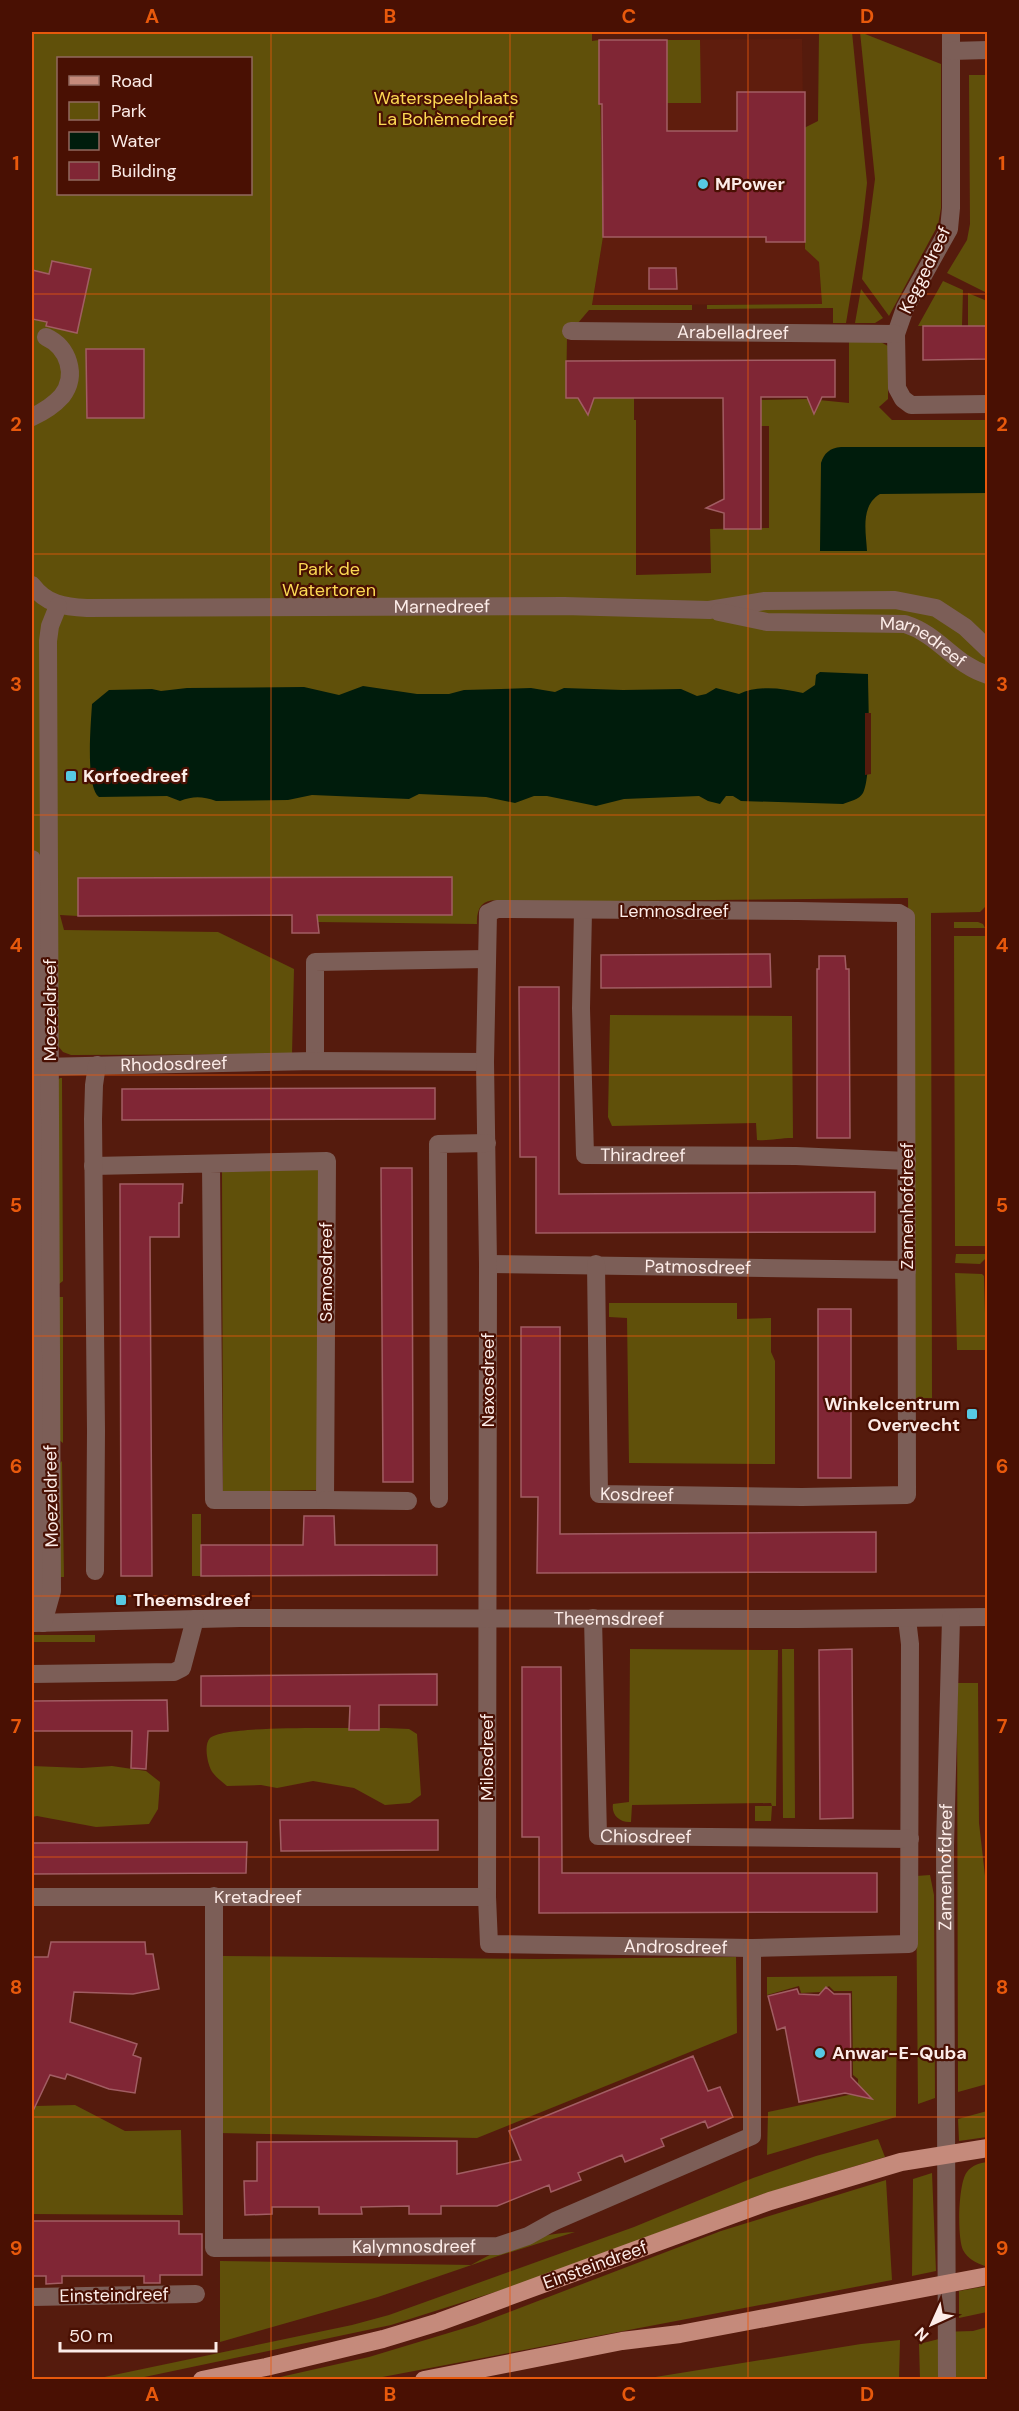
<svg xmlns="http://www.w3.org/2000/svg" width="1019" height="2411" font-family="'DM Sans',sans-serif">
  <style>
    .built { fill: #5f1d0d }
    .green { fill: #60500a; fill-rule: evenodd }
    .water { fill: #001c0c }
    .pier { fill: #551b0d }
    .building { fill: #802635; stroke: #a15d63; stroke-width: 1.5 }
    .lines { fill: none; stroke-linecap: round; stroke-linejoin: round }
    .minor { stroke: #7c5e57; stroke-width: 18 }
    .major { stroke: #c58a7b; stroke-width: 18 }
    .grid { fill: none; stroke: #e8590c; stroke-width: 1.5; stroke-opacity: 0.55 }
    .poi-dot { fill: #57c9e2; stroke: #491003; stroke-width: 2 }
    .labels { text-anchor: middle; stroke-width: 4.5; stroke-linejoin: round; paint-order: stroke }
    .park-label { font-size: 18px; fill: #fcd953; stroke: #491003 }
    .poi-label { font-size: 18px; font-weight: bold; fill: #fcece8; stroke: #491003; text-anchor: start }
    .street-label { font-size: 18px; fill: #fcece8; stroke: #491003 }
    .neatline { fill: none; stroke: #e8590c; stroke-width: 2 }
    .grid-label { font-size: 20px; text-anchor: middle; font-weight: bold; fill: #e8590c }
  </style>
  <rect width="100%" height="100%" fill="#551b0d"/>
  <!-- built -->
  <path class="built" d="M802 39 805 248 819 262 822 304 592 305 603 237 599 40Z"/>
  <!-- green -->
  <path class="green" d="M32 32H592V41L599 40 603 237 592 305H692V310H589L567 336 566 398H634V420H636V575L711 573 710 529 769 528V426H761L760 400 809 399 849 403V338H873L888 346V399L879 407 892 420H987L988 781 985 800V907L980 912 931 913 932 1398H913L908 898 507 902C487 897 476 903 477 924L318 922V915H452V877L78 878V916L60 915 64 930 218 932 294 969 292 1054 71 1055 63 1052 58 1046 32 913ZM58 58H250V194H58Z
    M819 32H852L867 183 862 227 846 323H833V308L707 309V305L822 304 819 262 805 249 804 128 818 121Z
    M860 32 941 64V208L938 225 889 316 862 279 875 179Z
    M667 40H700L701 103H667Z
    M969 75H987V293L947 273 967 240 970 224Z
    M943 281 963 290 962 326H918Z
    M861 289 883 318 875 323H855Z
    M968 293 987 301V326H968Z
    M954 922H978L983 924 985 928H954Z
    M954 936H985L986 1246H955Z
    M610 1015 792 1016 793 1138C779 1138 770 1141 757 1140L756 1123 612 1126 608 1117Z
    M60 1078H62L63 1281 59 1284 58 1080Z
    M319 1168 318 1490 223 1492 222 1171Z
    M956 1254H986V1258L980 1264 955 1263Z
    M955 1273 982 1274 984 1276 986 1350H957Z
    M54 1297H63V1443L59 1440Z
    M609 1303H737V1319L771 1318V1352L775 1361V1464L629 1463 627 1318 609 1317Z
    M62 1461 64 1577H60V1463Z
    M192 1514H201V1576H192Z
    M95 1635V1642H32V1635Z
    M630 1649 778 1650 776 1806H772L771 1821H755V1806H772L771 1803 632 1805 631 1822C620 1823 611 1815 613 1804L629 1802Z
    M782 1649H794L795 1818H783Z
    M957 1683H978L979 1823 988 1902 987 2084 958 2092Z
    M386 1728 409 1729 417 1734 421 1795 410 1803 385 1805 354 1788 313 1781 277 1788 261 1785 227 1786C222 1782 217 1778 213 1773 208 1767 203 1745 210 1738 226 1724 357 1729 386 1728Z
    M32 1766 82 1768 112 1766 146 1771 160 1782 158 1809 149 1824 96 1827 37 1816 32 1817Z
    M930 1875 934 1895 935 2098 918 2104 916 1876Z
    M221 1956 539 1959 736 1957 737 2033 477 2138 218 2133Z
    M897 1976 896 2117 767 2155 768 2112 858 2093V2079L853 2075 852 1991H834L829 1986 821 1992 801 1993 799 1986 767 1995V1977Z
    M75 2105 125 2131 181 2130 183 2215 32 2214V2110L36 2106Z
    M987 2111V2137L959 2141 958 2119Z
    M878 2139 885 2157 760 2195 514 2286 391 2325 135 2379 90 2380 352 2325 389 2315 634 2227 753 2178 816 2156Z
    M987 2162 988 2266H985C976 2263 968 2259 963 2250 957 2237 958 2183 967 2172 972 2165 980 2163 987 2162Z
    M932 2173 936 2271 912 2276 913 2179Z
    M886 2180 892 2280 372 2379 267 2380 369 2357 475 2325 721 2231Z
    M575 2232 498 2256 378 2297 220 2342V2261L471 2265C501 2247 541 2233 575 2232Z
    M987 2286V2312L959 2318V2291Z
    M987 2327V2379H920L919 2344 939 2339V2332L973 2331Z
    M900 2340 899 2379H643L861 2344Z"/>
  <!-- water -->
  <path class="water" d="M841 447H987V493L880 494C860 506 866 532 867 551H820L821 463C824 453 830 448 841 447Z
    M820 672 868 674C868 698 872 776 863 793 859 800 850 801 843 804L741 801 733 796H726L720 804 708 801 699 796 624 799 596 806 547 796H534L515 803 486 797 419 794 409 799 312 795 288 800 216 801C202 796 193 796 180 801L167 796 99 797C85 787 91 722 92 704L109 690 152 689 161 691 187 688 304 687 339 695 363 686 417 694H449L464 690 531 688 555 692 564 688 623 690 681 689 697 696 706 694 716 688 739 694C758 685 782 688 803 693L815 685 816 675Z"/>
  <!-- pier -->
  <path class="pier" d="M865 713H871V774L865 775Z"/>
  <!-- building -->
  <path class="building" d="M599 40H667V131H737V92H805V242H766V237H603L602 104H599Z
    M52 261 91 269 77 333 46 326 47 322 32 319V270L49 274Z
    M649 268H676L677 289H649Z
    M923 326H987V359L923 360Z
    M86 349H144V418H87Z
    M835 360V397H822L814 414 807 397H761V529H724V513L706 508 724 499 723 398H594L588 415 578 398H566V361Z
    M452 877V915H317L319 933H292V915L78 916V878Z
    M770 954 771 987 601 988V955Z
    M819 956H845L846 969H849L850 1138H817V969H819Z
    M519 987H559V1194L875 1192V1232L536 1233V1157H520Z
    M435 1088V1119L122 1120V1089Z
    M381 1168H412L413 1482H383Z
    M120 1184H183L182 1203H179V1237H150L152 1576H121Z
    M818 1309H851V1478H818Z
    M521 1327H560V1534L876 1532V1572L537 1573 538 1497H521Z
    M304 1516H334L335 1545H437V1575L201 1576V1545H303Z
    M852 1649 853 1818 820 1819 819 1650Z
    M522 1667H561L562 1873H877V1912L539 1913V1837H522Z
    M437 1674V1705H379V1730H349L350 1706H201V1676Z
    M167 1700 168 1731H148L146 1769 131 1768 132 1731H32V1701Z
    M280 1820H438V1850L281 1851Z
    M247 1842 246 1873 32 1874V1843Z
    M51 1942H145L146 1954H153L159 1989 133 1994 74 1992 70 2022 137 2044 133 2055 141 2058 135 2093 109 2089 67 2074 65 2079 50 2075 32 2113V1957H48Z
    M826 1987 834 1994H850L851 2077 872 2099 845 2093 799 2102 785 2027 777 2030 768 1996 797 1989 799 1994 819 1995Z
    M693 2056 708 2091 720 2087 733 2117 708 2128 705 2121 661 2139 664 2146 625 2162 622 2155 578 2173 581 2180 551 2192 549 2185 497 2206H441V2214H409V2206L361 2207 362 2214H319V2207H272V2214L245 2215 244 2181H257V2142L457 2141V2174L521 2160 509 2131Z
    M32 2221H179V2234H202V2275H160V2283H144V2276H62V2283L46 2284V2276H32Z"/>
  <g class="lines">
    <!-- minor -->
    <g class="minor">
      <path d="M951 32V208L949 229 905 308 896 334 897 388 903 399 911 405 988 404"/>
      <path d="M951 51 988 50"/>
      <path id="s1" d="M571 331 896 334"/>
      <path d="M32 417C43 412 54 405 62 396 78 375 68 347 46 337"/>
      <path id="s2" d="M32 585C46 604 64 607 87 608L564 606 709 610 765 601 895 600 936 608 965 627 988 649"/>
      <path id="s3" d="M719 612 767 622 905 624C940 635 954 665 988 675"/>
      <path d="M32 859 35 1592 43 1621"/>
      <path id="s4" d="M583 911 581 1008 585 1155 796 1156 907 1161"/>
      <path d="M315 1061V962L486 959"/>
      <path id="s5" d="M40 1067 315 1061 485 1062"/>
      <path d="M93 1166 327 1161 325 1500H214L211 1164"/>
      <path id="s6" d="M488 1264 907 1270"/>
      <path id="s7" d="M596 1264 599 1494 802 1497 907 1495 906 917 899 913 798 911 497 909 488 913 485 1062 488 1264 487 1897 489 1944 752 1948 909 1944 910 1644 907 1619"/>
      <path d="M439 1499 438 1144 487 1143"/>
      <path d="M325 1500 408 1501"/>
      <path d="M95 1571 96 1431 93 1119 94 1085 97 1065"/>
      <path id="s8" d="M593 1618 598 1836 910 1839"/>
      <path id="s9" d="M33 1623 240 1618 799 1619 988 1617"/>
      <path d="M43 1623 52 1591 48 641 50 626 58 606"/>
      <path d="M32 1674 174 1672 182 1668 195 1619"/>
      <path id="s10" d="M214 1896V2248L498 2246 528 2236 555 2221 752 2136V1948"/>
      <path id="s11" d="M32 1897H487"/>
      <path d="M32 2297 196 2294"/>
      <path id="s12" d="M947 2380 945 1846 951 1618"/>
    </g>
    <!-- major -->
    <path class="major" d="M202 2380 266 2367 383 2339 439 2322 770 2201 901 2162 988 2148
      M424 2380 622 2341 680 2334 988 2276"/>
  </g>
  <!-- grid -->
  <path class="grid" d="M271 32V2380M510 32V2380M748 32V2380M32 294H988M32 554H988M32 815H988M32 1075H988M32 1336H988M32 1596H988M32 1857H988M32 2117H988"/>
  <!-- markers -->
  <g class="poi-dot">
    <circle cx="703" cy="184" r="6"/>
    <rect x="65" y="770" width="12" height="12" rx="3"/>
    <rect x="966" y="1408" width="12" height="12" rx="3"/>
    <rect x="115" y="1594" width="12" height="12" rx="3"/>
    <circle cx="820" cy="2053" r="6"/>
  </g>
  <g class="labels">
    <!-- park labels -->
    <g class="park-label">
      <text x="446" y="104">Waterspeelplaats<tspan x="446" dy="21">La Bohèmedreef</tspan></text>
      <text x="329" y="575">Park de<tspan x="329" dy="21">Watertoren</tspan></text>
    </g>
    <!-- poi labels -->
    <g class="poi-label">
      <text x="715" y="190">MPower</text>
      <text x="83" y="782">Korfoedreef</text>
      <text x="960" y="1410" text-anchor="end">Winkelcentrum<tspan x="960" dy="21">Overvecht</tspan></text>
      <text x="133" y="1606">Theemsdreef</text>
      <text x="832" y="2059">Anwar-E-Quba</text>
    </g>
    <!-- street labels -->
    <g class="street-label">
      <text transform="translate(925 270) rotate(-64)" y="6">Keggedreef</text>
      <text dy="6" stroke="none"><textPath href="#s1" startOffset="162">Arabelladreef</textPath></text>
      <text dy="6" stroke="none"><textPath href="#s2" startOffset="417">Marnedreef</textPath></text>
      <text dy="6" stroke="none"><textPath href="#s3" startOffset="210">Marnedreef</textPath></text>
      <text x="674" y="917">Lemnosdreef</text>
      <text transform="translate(50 1010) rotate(-90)" y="6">Moezeldreef</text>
      <text dy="6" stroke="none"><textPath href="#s5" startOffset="134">Rhodosdreef</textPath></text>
      <text dy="6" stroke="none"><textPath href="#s4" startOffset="302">Thiradreef</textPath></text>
      <text transform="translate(907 1206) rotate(-90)" y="6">Zamenhofdreef</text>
      <text dy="6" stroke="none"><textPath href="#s6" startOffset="210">Patmosdreef</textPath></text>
      <text transform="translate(326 1272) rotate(-90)" y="6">Samosdreef</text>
      <text transform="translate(488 1380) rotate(-90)" y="6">Naxosdreef</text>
      <text dy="6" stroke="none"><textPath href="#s7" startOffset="268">Kosdreef</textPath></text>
      <text transform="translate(51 1496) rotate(-91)" y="6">Moezeldreef</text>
      <text dy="6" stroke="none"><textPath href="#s9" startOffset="576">Theemsdreef</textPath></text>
      <text transform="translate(487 1757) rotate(-90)" y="6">Milosdreef</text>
      <text dy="6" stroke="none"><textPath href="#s8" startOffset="266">Chiosdreef</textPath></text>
      <text dy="6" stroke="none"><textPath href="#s12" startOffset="513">Zamenhofdreef</textPath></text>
      <text dy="6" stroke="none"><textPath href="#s11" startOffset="226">Kretadreef</textPath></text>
      <text dy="6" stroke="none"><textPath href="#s7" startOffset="2754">Androsdreef</textPath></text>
      <text dy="6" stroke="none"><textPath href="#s10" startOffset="552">Kalymnosdreef</textPath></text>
      <text transform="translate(595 2265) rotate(-20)" y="6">Einsteindreef</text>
      <text transform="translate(114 2295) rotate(-1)" y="6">Einsteindreef</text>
    </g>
  </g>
  <!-- border -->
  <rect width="1019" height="2411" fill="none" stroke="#491003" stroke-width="66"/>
  <!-- legend -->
  <rect x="57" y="57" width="195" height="138" fill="#491003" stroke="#91685f" stroke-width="1.5"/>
  <rect x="69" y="76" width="30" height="9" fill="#c58a7b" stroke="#91685f" stroke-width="1.5"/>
  <text x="111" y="87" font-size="18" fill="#fcece8">Road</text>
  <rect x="69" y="102" width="30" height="18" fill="#60500a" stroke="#91685f" stroke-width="1.5"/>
  <text x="111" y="117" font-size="18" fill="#fcece8">Park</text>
  <rect x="69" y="132" width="30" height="18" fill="#001c0c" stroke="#91685f" stroke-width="1.5"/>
  <text x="111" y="147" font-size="18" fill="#fcece8">Water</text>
  <rect x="69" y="162" width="30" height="18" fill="#802635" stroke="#91685f" stroke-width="1.5"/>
  <text x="111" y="177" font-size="18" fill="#fcece8">Building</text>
  <!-- north arrow -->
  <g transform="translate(932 2324) rotate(225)" stroke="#491003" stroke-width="4.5" paint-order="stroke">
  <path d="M0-4.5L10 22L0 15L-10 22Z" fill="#fcece8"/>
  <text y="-9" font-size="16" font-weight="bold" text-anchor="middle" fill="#fcece8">N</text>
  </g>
  <!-- scale -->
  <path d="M60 2342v9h156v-9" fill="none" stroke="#fcece8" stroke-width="3"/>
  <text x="69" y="2342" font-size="18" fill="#fcece8" stroke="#491003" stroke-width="4.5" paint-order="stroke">50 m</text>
  <rect x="33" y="33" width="953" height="2345" class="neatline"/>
  <g class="grid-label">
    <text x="152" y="23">A</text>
    <text x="390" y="23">B</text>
    <text x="629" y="23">C</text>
    <text x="867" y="23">D</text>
    <text x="16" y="170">1</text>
    <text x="1002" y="170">1</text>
    <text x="16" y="431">2</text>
    <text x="1002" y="431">2</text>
    <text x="16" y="691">3</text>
    <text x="1002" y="691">3</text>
    <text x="16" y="952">4</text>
    <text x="1002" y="952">4</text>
    <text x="16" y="1212">5</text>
    <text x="1002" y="1212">5</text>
    <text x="16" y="1473">6</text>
    <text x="1002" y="1473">6</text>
    <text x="16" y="1733">7</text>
    <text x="1002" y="1733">7</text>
    <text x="16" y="1994">8</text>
    <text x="1002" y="1994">8</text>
    <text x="16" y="2255">9</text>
    <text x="1002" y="2255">9</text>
    <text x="152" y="2401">A</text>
    <text x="390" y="2401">B</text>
    <text x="629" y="2401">C</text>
    <text x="867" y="2401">D</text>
  </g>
</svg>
